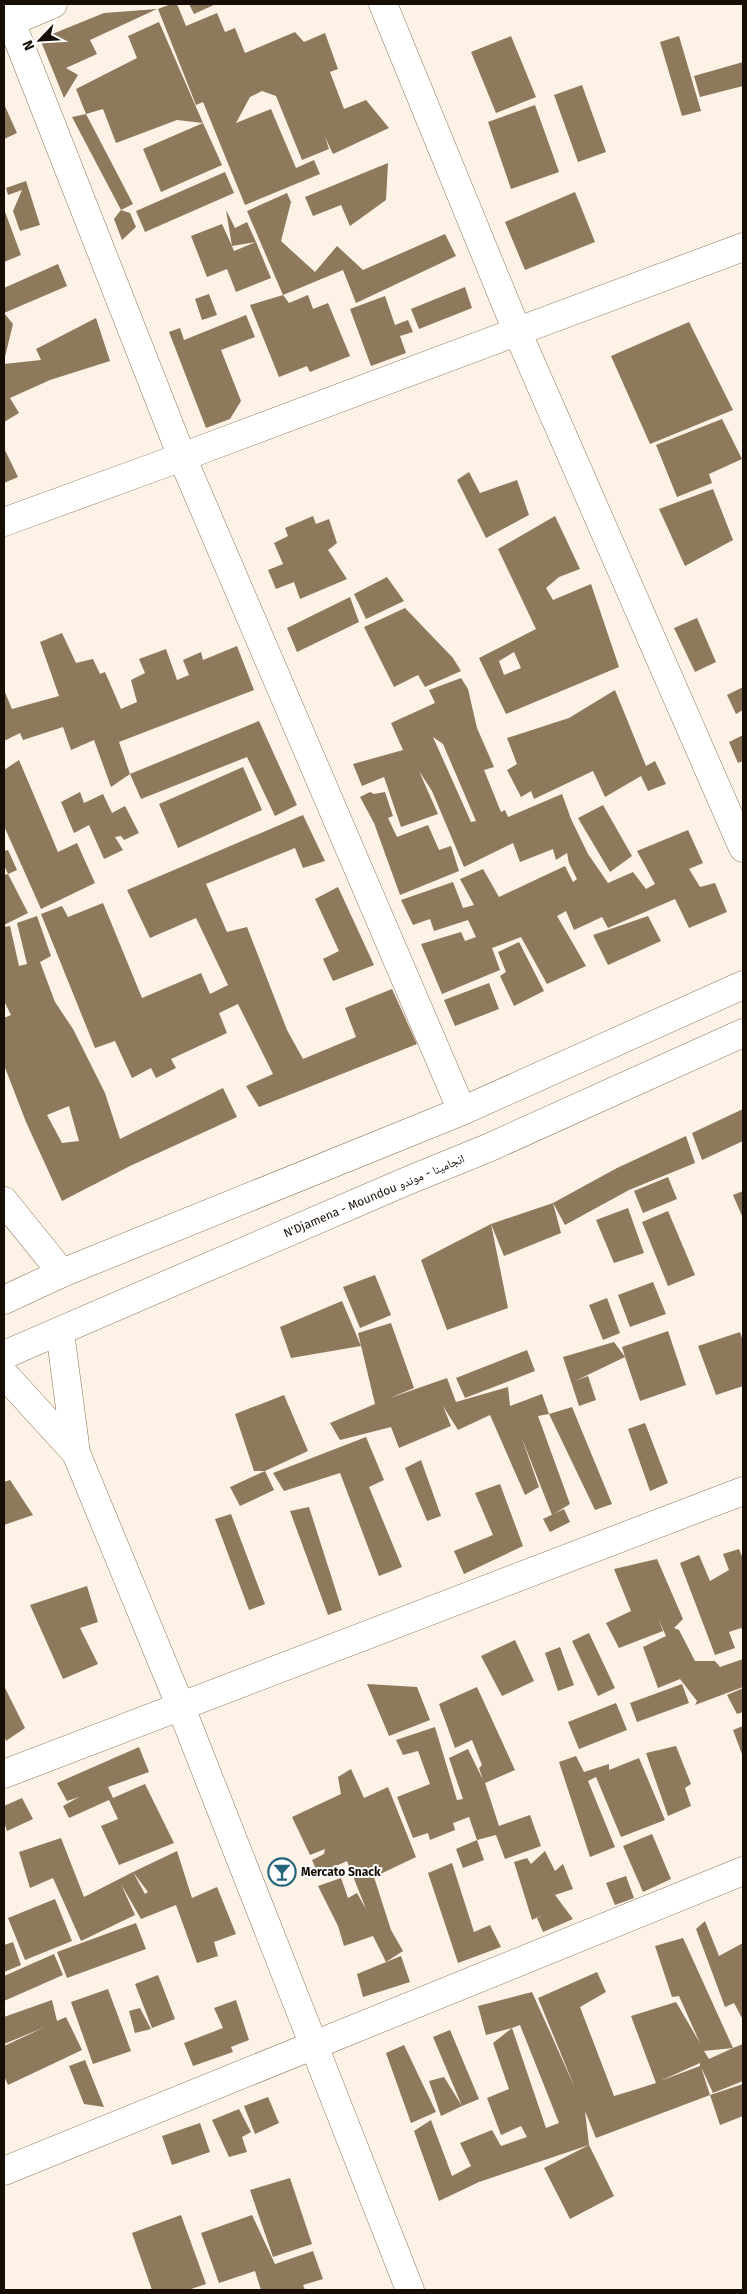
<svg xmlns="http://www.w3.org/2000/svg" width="747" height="2294" font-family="'Fira Sans','Noto Naskh Arabic',sans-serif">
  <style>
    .building { fill: #8f795c; fill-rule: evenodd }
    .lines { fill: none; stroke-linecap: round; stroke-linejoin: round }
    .street-casing { stroke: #8d775a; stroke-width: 29 }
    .primary-casing { stroke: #8d775a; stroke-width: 29 }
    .street { stroke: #fff; stroke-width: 28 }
    .primary { stroke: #fff; stroke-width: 28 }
    .labels { text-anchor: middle; stroke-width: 4; stroke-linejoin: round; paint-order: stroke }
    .street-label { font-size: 12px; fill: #160e04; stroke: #fff }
    .poi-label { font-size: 12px; font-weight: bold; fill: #160e04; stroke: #fff; text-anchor: start }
  </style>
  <rect width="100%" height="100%" fill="#fdf2e6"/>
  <!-- building -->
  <path class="building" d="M171 4H177L186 26 217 13 225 32 235 28 245 53 295 32 304 42 325 33 338 69 330 72 344 109 366 100 389 128 333 154 325 137 329 149 302 160 276 96 262 91 250 97 236 123 271 109 296 168 314 160 320 174 245 205 203 102 196 105 158 9Z
    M189 4H216L194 14Z
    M157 9 90 40 97 54 66 68 78 75 64 98 40 39 104 13Z
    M159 22 203 123 222 165 161 192 143 149 203 123 177 120 116 143 103 109 86 114 76 89 137 58 128 36Z
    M511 36 536 97 496 113 471 52Z
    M679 36 701 111 682 116 660 42Z
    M743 62V86L700 97 694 76Z
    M582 85 606 152 578 162 554 95Z
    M4 104 17 133 4 139Z
    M535 105 559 172 511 189 488 122Z
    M86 114 133 204 121 210 72 117Z
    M388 163 386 200 350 226 341 205 313 216 305 197Z
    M225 172 234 193 145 232 136 211Z
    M26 181 40 225 20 231 13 211 22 190 8 195 6 188Z
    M575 192 595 242 525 270 505 222Z
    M287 193 291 202 281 241 315 272 337 246 363 270 445 234 456 256 356 303 343 270 283 295 289 303 308 295 313 309 328 303 350 356 310 372 307 366 279 377 250 305 283 295 247 211Z
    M4 209 21 255 4 262Z
    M121 210 130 213 136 227 122 240 114 219Z
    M226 210 235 228 247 222 256 242 232 246 234 251 256 242 271 278 236 292 227 269 207 277 191 236 222 224 232 246Z
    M58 264 67 286 4 313 13 324 4 361V288Z
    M465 287 472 308 419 329 411 309Z
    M209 294 217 315 202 320 195 299Z
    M385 296 395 325 408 320 413 332 400 336 406 353 371 366 350 309Z
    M246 315 255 337 221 350 241 401 230 419 206 428 169 332 180 328 184 340Z
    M96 318 110 361 50 380 10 398 19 413 4 422V364L41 360 36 349Z
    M689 322 733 410 650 444 611 356Z
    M722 419 742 459 709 474 712 483 677 497 656 445Z
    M4 448 18 477 4 483Z
    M469 472 480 493 517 480 529 515 486 538 457 480Z
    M713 489 733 540 685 566 659 509Z
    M313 516 316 524 329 519 337 543 328 550 347 579 300 599 294 582 276 589 268 570 283 564 274 543 288 536 285 528Z
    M555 516 580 569 559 577 546 588 553 600 591 584 619 667 506 714 479 658 536 629 498 549ZM514 652 521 668 504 675 499 661Z
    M387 577 404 601 366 619 354 594Z
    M350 597 359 622 297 652 287 628Z
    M405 608 453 658 461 671 425 687 418 675 394 687 364 627Z
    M697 618 716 662 695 672 674 628Z
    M62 633 76 663 93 659 100 674 105 672 121 709 137 702 131 680 145 673 139 659 166 649 177 680 189 675 183 660 201 652 203 660 237 646 254 690 119 742 130 774 111 787 94 740 71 750 63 727 23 740 20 733 4 741V690L12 709 59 696 40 642Z
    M461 678 468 689 477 728 494 767 484 770 501 812 505 810 508 817 562 794 571 819 588 854 608 883 633 872 646 889 655 884 637 851 688 830 703 863 689 869 700 887 715 883 727 912 689 928 675 899 608 928 602 917 574 930 566 911 557 916 586 966 547 984 521 937 492 948 500 970 442 994 421 944 461 932 465 941 476 937 468 920 434 931 430 919 413 925 401 900 453 882 463 908 474 905 460 879 483 869 499 897 565 866 573 882 577 879 569 863 567 853 556 860 553 849 520 862 513 843 464 867 432 791 419 771 438 814 401 827 384 777 362 786 353 764 403 750 391 723 435 703 429 690ZM433 737 443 744 476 821 471 822Z
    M743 687V710L736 714 727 695Z
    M615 690 646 766 655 761 666 784 648 791 641 776 605 797 593 771 534 799 531 791 521 797 507 770 517 764 507 738 569 718Z
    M259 721 297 805 275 816 247 757 141 799 130 774Z
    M743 735V761L738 763 729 742Z
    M19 760 58 852 77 843 95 883 41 909 4 826V770Z
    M243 767 262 810 178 848 159 804Z
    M80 792 84 803 103 794 112 813 125 806 139 833 124 840 121 836 115 837 123 850 104 859 89 825 74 833 61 802Z
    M370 792 374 794 385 792 393 816 388 818 397 837 428 825 439 850 451 846 459 871 400 895 374 823 360 797Z
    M603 805 632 856 610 872 578 818Z
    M303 815 325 861 303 868 295 848 206 884 227 932 247 927 287 1030 303 1059 356 1037 345 1008 392 989 417 1044 259 1107 246 1086 273 1074 238 1004 219 1013 227 1033 171 1059 176 1068 156 1078 151 1068 132 1078 115 1041 95 1048 41 914 62 906 68 917 103 903 142 998 201 973 210 994 228 985 196 918 150 938 127 890Z
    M8 850 17 870 8 874 28 913 4 925V875L8 874 4 865V851Z
    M338 887 374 965 333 981 323 959 339 951 315 899Z
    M37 916 51 956 40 962 55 1002 73 1029 105 1093 120 1139 223 1088 237 1117 130 1166 62 1201 26 1122 4 1065V1018L11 1015 4 1001V927L10 926 19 966 27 964 17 923ZM69 1106 79 1141 62 1143 47 1115Z
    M648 916 661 941 608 965 593 935Z
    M519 942 544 991 514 1006 500 976 506 972 498 952Z
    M489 983 499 1009 455 1026 444 1000Z
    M743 1109V1141L702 1160 692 1133Z
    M686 1136 695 1163 629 1190 565 1225 553 1203 561 1233 504 1256 491 1224 508 1308 447 1330 421 1260 491 1224 553 1203 617 1168Z
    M668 1177 677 1199 643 1213 634 1191Z
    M743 1191V1216H742L733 1195Z
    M628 1208 644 1253 614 1263 596 1220Z
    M668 1211 695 1275 668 1286 642 1222Z
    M375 1275 391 1315 360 1328 343 1287Z
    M653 1282 666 1314 630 1327 618 1295Z
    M607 1298 620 1333 603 1340 589 1305Z
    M342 1301 361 1346 291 1358 280 1327Z
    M391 1323 414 1388 390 1398 447 1378 456 1402 508 1387 510 1406 542 1394 549 1414 538 1416 570 1504 552 1515 521 1436 539 1487 525 1495 490 1415 458 1430 443 1406 451 1426 399 1448 391 1427 340 1440 330 1423 375 1404 358 1333Z
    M668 1331 686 1385 640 1401 625 1357 575 1381 588 1376 596 1400 579 1406 563 1357 614 1342 625 1357 622 1347Z
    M740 1332 743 1341V1386L716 1395 698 1346Z
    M527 1350 535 1371 465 1398 456 1378Z
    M284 1395 308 1451 265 1471 274 1490 240 1506 230 1487 265 1471H254L235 1414Z
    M572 1407 612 1504 595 1510 549 1414Z
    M645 1423 668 1483 650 1491 628 1429Z
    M366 1437 384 1480 369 1487 402 1567 379 1576 340 1473 284 1491 273 1473Z
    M421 1460 441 1516 427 1521 405 1468Z
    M10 1480 33 1515 4 1525V1482Z
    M500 1484 523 1546 464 1574 454 1551 493 1535 475 1493Z
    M309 1507 342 1610 328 1615 290 1511Z
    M564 1509 570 1522 550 1532 543 1519Z
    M231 1514 265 1604 249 1610 215 1519Z
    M739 1549 743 1559V1631L741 1628 729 1632 735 1648 715 1655 680 1563 699 1555 710 1581 729 1570 723 1554Z
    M657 1559 683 1619 674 1628 679 1630 695 1661H715L720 1667 743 1659V1687L695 1705 697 1701 680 1679 658 1688 643 1647 666 1636 658 1618 663 1631 619 1648 606 1623 631 1611 614 1569Z
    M87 1586 98 1622 80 1628 98 1664 63 1679 30 1605Z
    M589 1633 615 1688 598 1696 572 1641Z
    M515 1640 534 1681 502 1696 481 1656Z
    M560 1647 574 1685 558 1691 545 1653Z
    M367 1684 417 1687 430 1720 389 1736Z
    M682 1684 689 1703 637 1722 630 1703Z
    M4 1686 25 1728 6 1741 4 1735Z
    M477 1687 515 1770 485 1783 499 1826 530 1815 541 1846 505 1859 496 1835 477 1840 469 1817 453 1823 455 1830 430 1840 428 1833 413 1838 397 1797 430 1784 418 1751 403 1755 396 1740 435 1727 457 1800 463 1799 449 1758 468 1749 483 1780 479 1768 482 1765 472 1740 455 1748 439 1704Z
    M743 1688V1712L737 1714 727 1695Z
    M616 1703 627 1730 579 1749 568 1722Z
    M743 1726V1757L733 1730Z
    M676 1746 691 1784 685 1788 691 1806 668 1816 646 1753Z
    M139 1747 149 1772 108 1787 113 1798 145 1784 174 1843 119 1865 101 1826 118 1819 109 1800 69 1818 63 1806 79 1797 67 1801 57 1783Z
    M576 1756 584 1772 609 1764V1770L639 1758 665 1820 621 1837 596 1777 588 1781 615 1847 590 1857 559 1762Z
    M351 1769 364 1798 388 1787 416 1857 374 1877 391 1930 403 1951 386 1962 373 1936 344 1946 338 1926 318 1886 341 1878 348 1898 357 1893 366 1909 347 1861 318 1874 312 1860 324 1854 325 1849 310 1855 292 1817 341 1794 338 1777Z
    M22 1798 33 1819 7 1831 4 1822V1806Z
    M652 1834 671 1879 643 1892 623 1846Z
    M61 1838 84 1897 133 1872 145 1894 148 1892 133 1872 177 1851 192 1898 217 1887 236 1934 214 1942 218 1956 197 1963 176 1905 141 1919 121 1884 135 1915 81 1941 53 1878 30 1888 19 1852Z
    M477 1840 484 1860 463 1868 456 1849Z
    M545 1851 555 1871 563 1864 573 1889 555 1895 573 1919 543 1932 537 1918 542 1915 532 1920 514 1862 527 1858 531 1864Z
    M452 1863 474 1932 490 1925 501 1947 458 1963 428 1873Z
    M626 1876 634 1898 615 1905 606 1883Z
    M55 1899 72 1941 25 1960 8 1918Z
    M705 1921 719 1956 743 1943V2020L734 2003 725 2007 696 1929Z
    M136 1923 146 1949 67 1978 57 1952Z
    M683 1938 733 2048 743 2044V2081L713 2093 701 2067 710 2095 743 2084V2116L720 2125 710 2095 596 2138 585 2111 589 2145 614 2196 570 2219 544 2168 589 2145 479 2182 439 2201 414 2131 431 2120 452 2176 471 2166 460 2143 492 2130 501 2146 527 2137 521 2126 501 2135 487 2098 509 2089 493 2043 512 2028 486 2035 478 2006 532 1992 575 2088 538 1998 597 1972 606 1992 580 2007 614 2096 634 2090 656 2083 631 2016 676 2002 700 2043 679 1996 672 1997 655 1946ZM520 2025 559 2123 546 2128 512 2028ZM733 2048 709 2059 704 2051ZM700 2063V2066L660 2081Z
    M13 1942 21 1965 4 1972V1945Z
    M54 1954 63 1975 4 2001V1976Z
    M401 1956 410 1982 363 1997 357 1974Z
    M158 1975 175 2019 152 2028 135 1984Z
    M108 1989 131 2051 93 2064 71 2002Z
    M52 2000 57 2021 66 2017 82 2050 8 2085 4 2076V2046L45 2027 4 2044V2017Z
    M236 2000 249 2040 231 2047 233 2052 193 2066 184 2043 223 2028 214 2008Z
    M140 2008 151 2029 135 2033 129 2011Z
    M450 2030 479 2099 462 2106 433 2037Z
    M404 2045 436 2112 411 2123 386 2053Z
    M85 2060 104 2107 84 2104 69 2066Z
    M444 2077 462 2106 441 2116 429 2081Z
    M268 2097 279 2123 255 2134 244 2106Z
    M239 2109 251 2132 242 2137 247 2152 229 2157 212 2120Z
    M200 2123 210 2152 172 2165 162 2136Z
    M290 2178 312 2244 273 2257 250 2190Z
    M181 2215 206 2284 188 2290H152L132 2233Z
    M252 2215 275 2264 313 2251 323 2279 303 2285 305 2290H261L255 2271 219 2283 201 2233Z"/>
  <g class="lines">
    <!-- street casing -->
    <g class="street-casing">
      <path id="street" d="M4 4 182 457 462 1111
        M383 4 517 331 743 848
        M4 25 53 4
        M4 522 182 457 743 247
        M4 1201 62 1273
        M60 1332 76 1453 180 1705 410 2290
        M4 1374 76 1453
        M4 1774 743 1491
        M4 2171 743 1871"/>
    </g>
    <!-- primary casing -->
    <g class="primary-casing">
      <path id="primary" d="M4 1300 62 1273 462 1111 743 985
        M4 1355 407 1181 488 1148 743 1033"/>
    </g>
    <!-- street -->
    <use href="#street" class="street"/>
    <!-- primary -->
    <use href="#primary" class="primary"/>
  </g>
  <!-- icons -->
  <defs>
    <g id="bar-ring" transform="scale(1.4375)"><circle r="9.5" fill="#fff" stroke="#25637a" stroke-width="1.5"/><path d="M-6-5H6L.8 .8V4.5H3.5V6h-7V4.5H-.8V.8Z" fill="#25637a"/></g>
  </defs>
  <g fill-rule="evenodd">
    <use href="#bar-ring" x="282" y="1872"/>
  </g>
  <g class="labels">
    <!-- street labels -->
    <g class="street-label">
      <text transform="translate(374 1196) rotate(-23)" y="4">N'Djamena - Moundou انجامينا - موندو</text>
    </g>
    <!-- poi labels -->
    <g class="poi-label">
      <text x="301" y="1876">Mercato Snack</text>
    </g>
  </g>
  <!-- border -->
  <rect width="747" height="2294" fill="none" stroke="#160e04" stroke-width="10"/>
  <!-- north arrow -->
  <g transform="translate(40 40) rotate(245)" stroke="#ffffff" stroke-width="4" paint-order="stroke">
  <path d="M0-4L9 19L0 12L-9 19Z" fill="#160e04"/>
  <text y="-8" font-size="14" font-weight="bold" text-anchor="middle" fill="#160e04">N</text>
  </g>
</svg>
